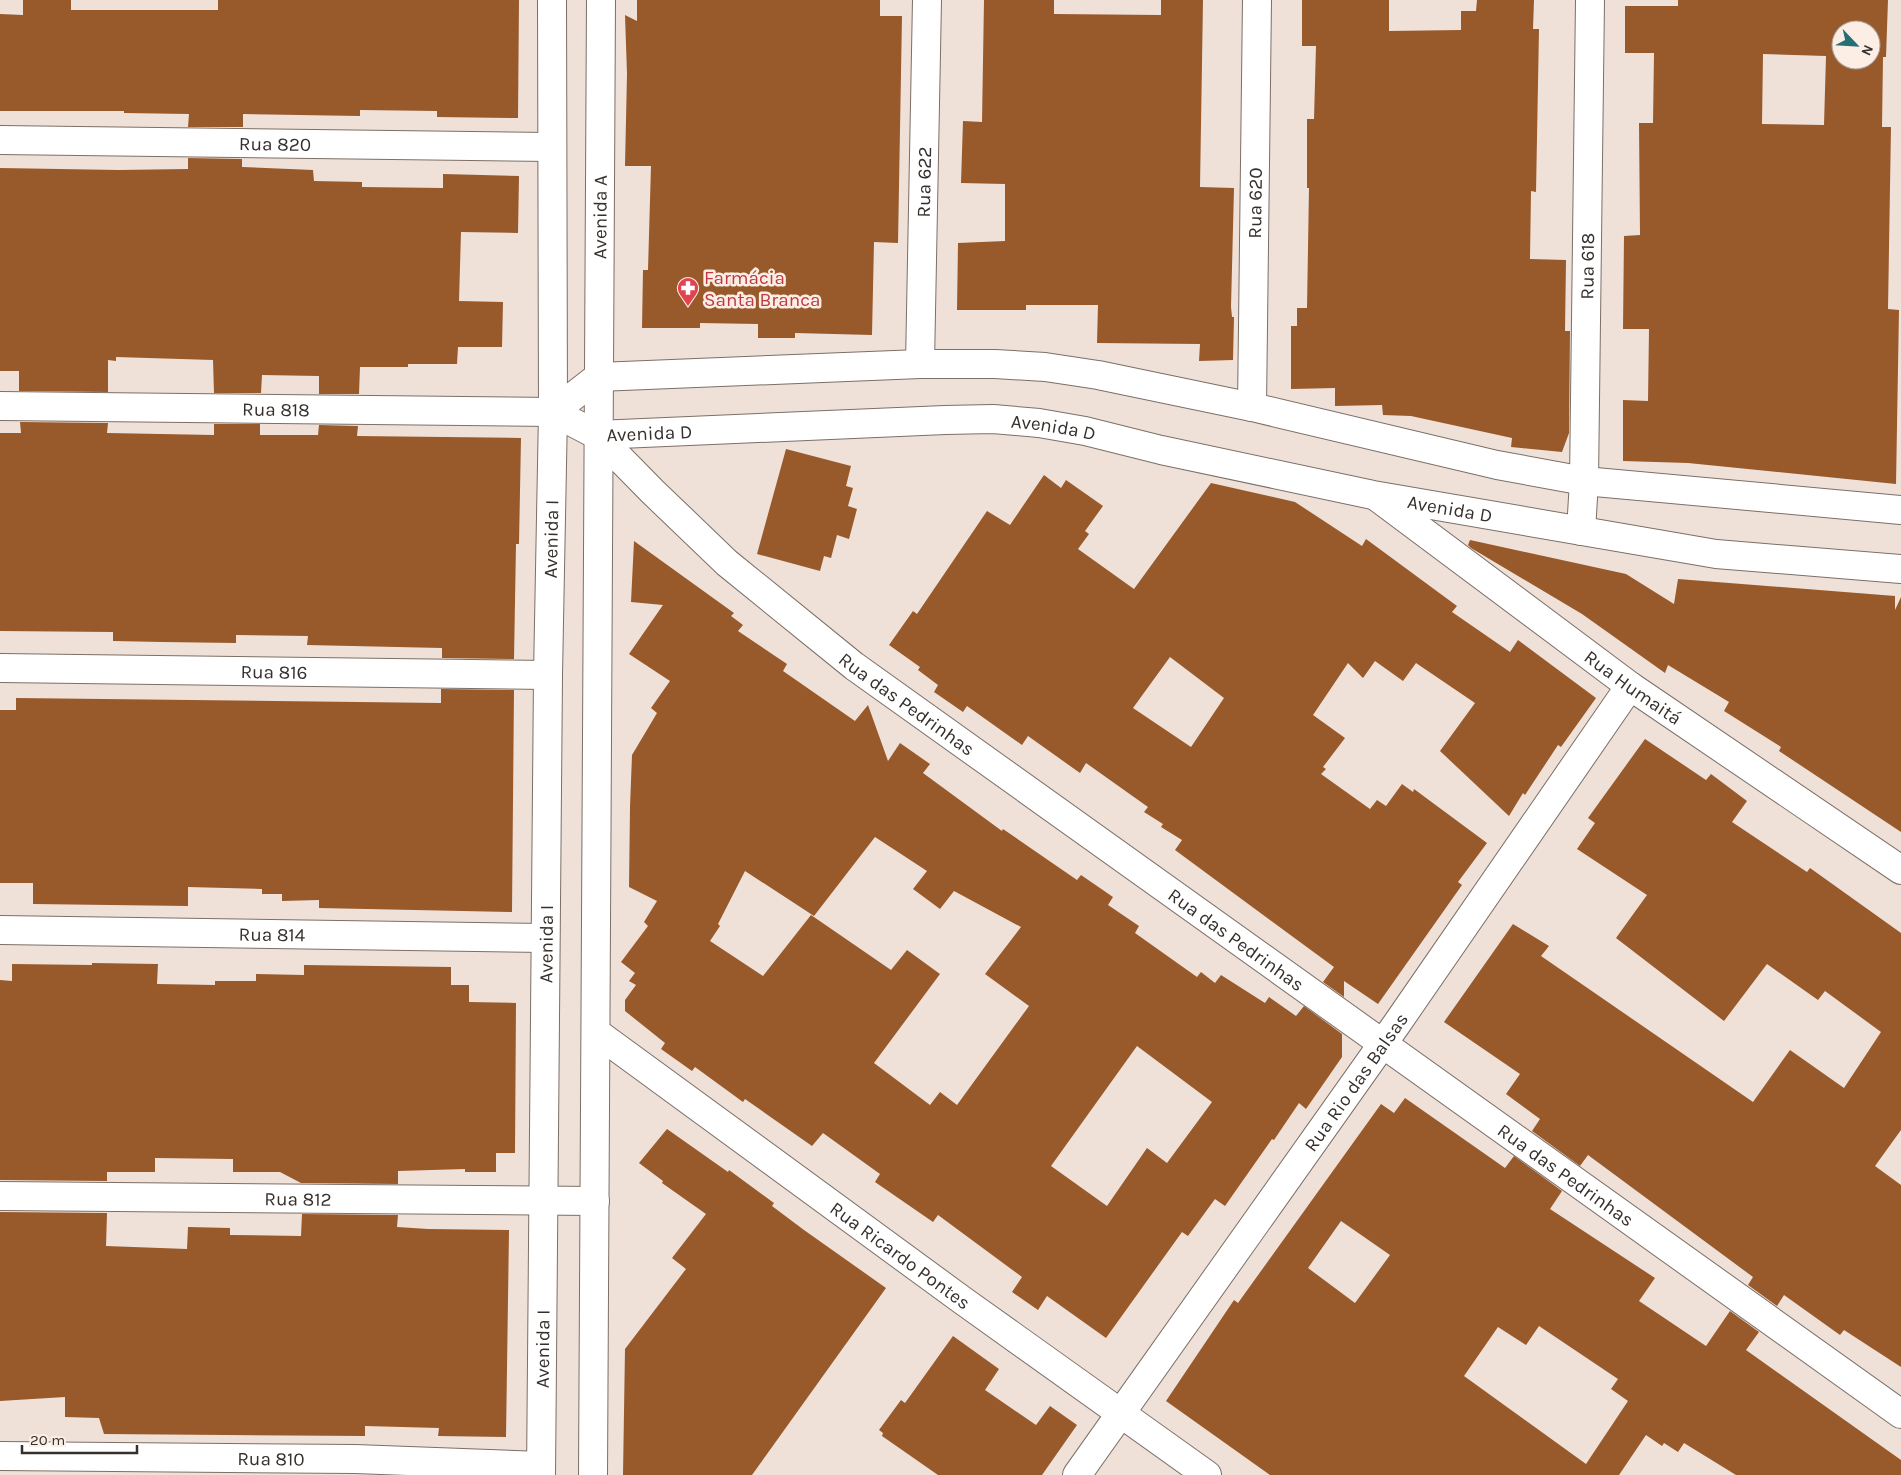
<svg xmlns="http://www.w3.org/2000/svg" width="1901" height="1475" font-family="Karla,sans-serif">
  <style>
    .building { fill: #98592b; fill-rule: evenodd }
    .lines { fill: none; stroke-linecap: round; stroke-linejoin: round }
    .minor-casing { stroke: #7c6f67; stroke-width: 30 }
    .minor { stroke: #fff; stroke-width: 28 }
    .labels { text-anchor: middle; stroke-width: 5; stroke-linejoin: round; paint-order: stroke }
    .street-label { font-size: 19px; fill: #36302d; stroke: #fdeee5 }
    .health-label { font-size: 19px; fill: #be3a42; stroke: #fdeee5; text-anchor: start }
  </style>
  <rect width="100%" height="100%" fill="#efe1d8"/>
  <!-- building -->
  <path class="building" d="M23 0H71V10H218V0H519L518 118 437 117V111L360 110V116L243 114V127H188L189 114 124 113V111H0V14L23 15Z
    M637 0H880V16H902L898 243 874 242 872 335 795 333V338H758V324L700 323V328H642L643 270H648L651 166H625L627 74 625 15 637 21Z
    M984 0H1054V14L1161 15V0H1203L1200 187 1234 188 1231 307 1232 317H1234L1233 360 1199 361 1200 344 1097 343 1098 305H1026V310H957L958 243 1005 241V184L961 183 963 121 982 122Z
    M1302 0H1389V31L1461 30V11H1476L1477 0H1534L1533 29H1539L1536 192 1531 191 1530 259 1566 260 1565 331H1570L1569 433 1562 452 1511 447 1512 438 1411 416 1383 415 1382 405 1335 406V388L1291 389V326H1297V308H1307L1309 188H1307V119H1314L1316 46H1302Z
    M1678 0H1888L1886 57H1883L1882 127H1891L1888 309 1899 310 1896 484 1688 463 1623 461V400L1648 401 1649 329H1623L1624 236 1640 235 1639 123H1653L1654 53H1625V6H1678ZM1841 30H1871V60H1841ZM1763 54 1826 56 1824 125 1762 124Z
    M188 158 242 159V167L313 170 314 181 362 182V187L443 188V174L519 176 518 233 461 232 459 301 503 302 502 347H458L457 364H408V367H360L359 394H319V376L262 375 261 393H214L213 360 116 357V361L108 360V392L19 391V371H0V168L119 170 188 169Z
    M20 422 108 423 107 433 214 435V424H260V435H318L319 425 358 426 357 436 521 438 519 544H516L514 659 442 658V648L307 645 308 636 236 635V643L162 642 113 641V632L0 631V433H21Z
    M786 449 851 466 846 486 853 488 848 506 857 509 849 539 837 535 831 558 824 556 820 571 757 554Z
    M1044 475 1061 488 1066 480 1103 506 1085 531 1089 534 1078 549 1134 589 1211 483 1295 502 1362 546 1366 539 1457 606 1452 612 1510 652 1518 640 1596 698 1561 747 1558 745 1525 795 1523 793 1509 816 1440 751 1475 703 1416 663 1403 681 1375 661 1363 678 1348 663 1313 715 1345 738 1323 767 1326 769 1321 774 1370 809 1377 800 1386 806 1402 784 1413 792 1414 789 1487 843 1458 882 1462 885 1378 1004 1344 981V997L1323 982 1334 967 1175 850 1182 840 1161 827 1163 824 1144 812 1148 807 1086 763 1080 773 1028 736 1022 745 967 706 963 712 934 692 938 685 918 670 920 667 889 645 913 611 917 614 987 511 1010 525ZM1170 657 1224 698 1191 747 1133 708Z
    M1470 540 1626 574 1674 604 1678 579 1895 596V610L1901 597V832L1779 751 1781 747 1724 711 1729 702 1668 665 1665 673 1582 614 1471 548 1468 545Z
    M634 541 734 613 731 616 743 625 738 631 787 664 783 671 855 721 868 705 888 761 900 743 930 764 923 773 1002 831 1003 829 1077 880 1081 875 1113 897 1108 905 1139 926 1135 933 1197 977 1201 972 1215 983 1221 975 1265 1003 1269 997 1296 1016 1304 1006 1342 1034V1057L1306 1109 1299 1103 1274 1140 1272 1139 1225 1206 1215 1199 1188 1236 1182 1232 1106 1338 1047 1296 1038 1310 1012 1292 1022 1277 938 1215 933 1222 875 1182 880 1174 823 1133 812 1146 745 1099 743 1102 695 1067 692 1071 661 1049 665 1043 625 1011V1000L636 985 629 981 635 973 621 962 648 926 644 922 657 901 629 887 630 807 632 755 657 713 651 708 670 681 629 654 663 605 631 602ZM875 837 927 871 913 889 940 909 954 891 1021 927 985 974 1029 1006 957 1105 940 1092 930 1105 874 1063 940 974 907 950 891 970 811 915 763 976 710 941 720 926 718 924 745 871 814 916ZM1137 1046 1212 1102 1167 1163 1147 1148 1107 1206 1051 1166Z
    M441 689 514 690 512 912 319 908V900L282 901V894H262V889L188 887V906L33 904V883H0V710H16V698L441 703Z
    M1645 739 1706 780 1711 774 1747 801 1732 822 1807 872 1810 868 1901 933V1130L1875 1166 1901 1185V1367L1844 1330 1840 1335 1784 1295 1777 1306 1748 1285 1753 1277 1588 1155 1580 1166 1532 1131 1540 1119 1506 1094 1520 1074 1444 1022 1513 924 1549 946 1541 956 1753 1102 1790 1050 1844 1088 1881 1032 1825 991 1818 1000 1767 964 1724 1021 1616 938 1647 895 1577 849 1595 823 1588 818Z
    M92 963 158 964 157 984 215 985V981H256V974L304 975V965L451 967V985H469V1002L516 1003 515 1153H496V1172H465V1169L398 1171V1184L301 1183 280 1172H233V1159L155 1158V1172H107V1181L0 1180V980L12 981V964L92 965Z
    M1405 1098 1505 1168 1514 1156 1562 1191 1550 1209 1655 1278 1639 1301 1706 1346 1730 1311 1759 1332 1746 1350 1901 1460V1475H1736L1684 1443 1678 1452 1664 1443 1662 1446 1646 1435 1619 1475H1270L1166 1401 1234 1300 1238 1303 1381 1104 1394 1113ZM1341 1221 1390 1255 1355 1303 1308 1268ZM1539 1326 1618 1379 1611 1389 1628 1401 1586 1464 1464 1376 1498 1327 1526 1345Z
    M667 1129 728 1172 729 1170 774 1203 772 1206 804 1230 886 1288 752 1475H623L625 1349 686 1269 672 1258 706 1214 662 1183 663 1181 639 1163Z
    M0 1212 107 1213 106 1246 187 1249 188 1227 230 1228V1235L301 1236 302 1214 398 1215 397 1227 428 1229 509 1230 506 1437 438 1436 439 1428 365 1426V1436L104 1434 99 1418 65 1417V1397L0 1401Z
    M953 1336 999 1369 985 1390 1036 1425 1050 1406 1077 1425 1042 1475H938L882 1436 883 1433 879 1430 901 1400 905 1403Z"/>
  <g class="lines">
    <!-- minor casing -->
    <g class="minor-casing">
      <g id="minor">
        <path id="s1" d="M0 140 551 147"/>
        <path id="s2" d="M920 364 927 0"/>
        <path id="s3" d="M0 406 553 412 597 435 945 420 993 419 1039 423 1085 431 1161 450 1373 495 1716 554 1901 569"/>
        <path id="s4" d="M1252 407 1257 0"/>
        <path d="M553 412 598 377 920 364H995L1045 367 1098 375 1252 407 1497 465 1584 481 1901 510"/>
        <path id="s5" d="M597 435 652 491 727 563 854 666 1901 1414"/>
        <path id="s6" d="M1377 497 1630 686 1901 870"/>
        <path id="s7" d="M1581 531 1584 481 1590 0"/>
        <path id="s8" d="M0 668 548 675"/>
        <path id="s9" d="M0 930 545 938"/>
        <path id="s10" d="M597 1033 962 1300 1207 1475"/>
        <path id="s11" d="M0 1196 595 1201"/>
        <path id="s12" d="M0 1456 355 1459 541 1466"/>
        <path id="s13" d="M541 1475 548 675 553 412 552 0"/>
        <path id="s14" d="M593 1475C597 983 597 492 601 0"/>
        <path id="s15" d="M1077 1475 1396 1025 1630 686"/>
      </g>
    </g>
    <!-- minor -->
    <use href="#minor" class="minor"/>
  </g>
  <!-- icons -->
  <defs>
    <g id="pharmacy-pin" transform="scale(1.125)"><path d="M0 17L-7.5 6A9.5 9.5 0 1 1 7.5 6Z" fill="#e0444e" stroke="#fdeee5"/><path d="M-2-6h4v4h4v4h-4v4h-4v-4h-4v-4h4Z" fill="#fff"/></g>
  </defs>
  <g fill-rule="evenodd">
    <use href="#pharmacy-pin" x="688" y="288"/>
  </g>
  <g class="labels">
    <!-- street labels -->
    <g class="street-label">
      <text dy="7" stroke="none"><textPath href="#s1" startOffset="275">Rua 820</textPath></text>
      <text dy="7" stroke="none"><textPath href="#s2" startOffset="182">Rua 622</textPath></text>
      <text dy="7" stroke="none"><textPath href="#s4" startOffset="204">Rua 620</textPath></text>
      <text dy="7" stroke="none"><textPath href="#s14" startOffset="1258">Avenida A</textPath></text>
      <text dy="7" stroke="none"><textPath href="#s7" startOffset="265">Rua 618</textPath></text>
      <text dy="7" stroke="none"><textPath href="#s3" startOffset="276">Rua 818</textPath></text>
      <text dy="7" stroke="none"><textPath href="#s3" startOffset="1060">Avenida D</textPath></text>
      <text dy="7" stroke="none"><textPath href="#s3" startOffset="655">Avenida D</textPath></text>
      <text dy="7" stroke="none"><textPath href="#s3" startOffset="1465">Avenida D</textPath></text>
      <text dy="7" stroke="none"><textPath href="#s13" startOffset="936">Avenida I</textPath></text>
      <text dy="7" stroke="none"><textPath href="#s8" startOffset="274">Rua 816</textPath></text>
      <text dy="7" stroke="none"><textPath href="#s6" startOffset="319">Rua Humaitá</textPath></text>
      <text dy="7" stroke="none"><textPath href="#s5" startOffset="411">Rua das Pedrinhas</textPath></text>
      <text dy="7" stroke="none"><textPath href="#s9" startOffset="272">Rua 814</textPath></text>
      <text dy="7" stroke="none"><textPath href="#s5" startOffset="816">Rua das Pedrinhas</textPath></text>
      <text dy="7" stroke="none"><textPath href="#s13" startOffset="531">Avenida I</textPath></text>
      <text dy="7" stroke="none"><textPath href="#s15" startOffset="482">Rua Rio das Balsas</textPath></text>
      <text dy="7" stroke="none"><textPath href="#s5" startOffset="1221">Rua das Pedrinhas</textPath></text>
      <text dy="7" stroke="none"><textPath href="#s11" startOffset="298">Rua 812</textPath></text>
      <text dy="7" stroke="none"><textPath href="#s10" startOffset="376">Rua Ricardo Pontes</textPath></text>
      <text dy="7" stroke="none"><textPath href="#s13" startOffset="126">Avenida I</textPath></text>
      <text dy="7" stroke="none"><textPath href="#s12" startOffset="271">Rua 810</textPath></text>
    </g>
    <!-- health labels -->
    <g class="health-label">
      <text x="704" y="284">Farmácia<tspan x="704" dy="22">Santa Branca</tspan></text>
    </g>
  </g>
  <!-- north arrow -->
  <g transform="translate(1856 45) rotate(115)"><circle r="24" fill="#fdeee5" stroke="#ada29b"/>
  <path d="M0-4L9 19L0 12L-9 19Z" fill="#257075"/>
  <text y="-8" font-size="14" font-weight="bold" text-anchor="middle" fill="#36302d">N</text>
  </g>
  <!-- scale -->
  <path d="M22 1445v8h115v-8" fill="none" stroke="#36302d" stroke-width="2.5"/>
  <text x="30" y="1445" font-size="15" fill="#36302d" stroke="#fdeee5" stroke-width="4" paint-order="stroke">20 m</text>
</svg>
